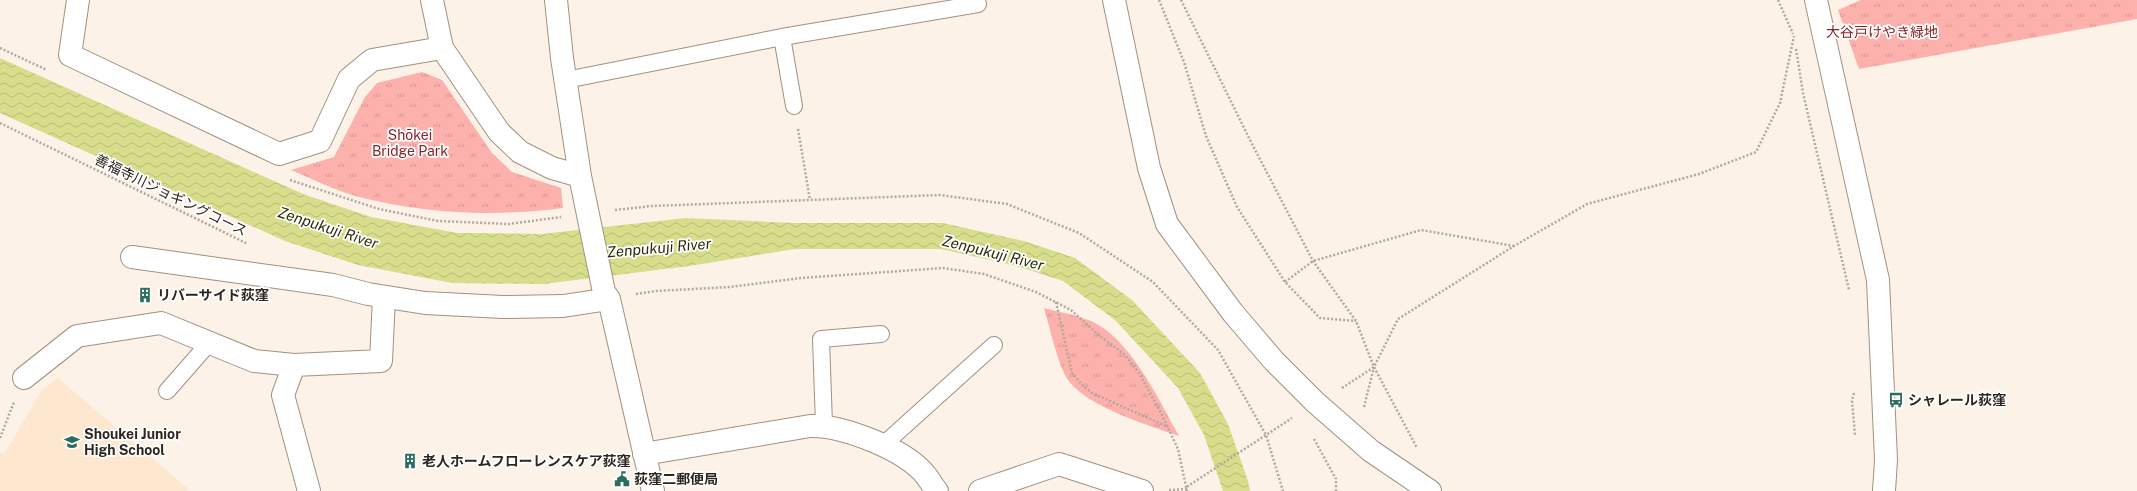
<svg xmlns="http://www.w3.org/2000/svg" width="2137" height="491" font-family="'Public Sans','Noto Sans JP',sans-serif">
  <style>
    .built { fill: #fee7cf }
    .park { fill: url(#park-tufts) }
    .water { fill: url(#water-waves) }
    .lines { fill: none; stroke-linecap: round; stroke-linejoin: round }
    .service-casing { stroke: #a19180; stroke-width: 18 }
    .minor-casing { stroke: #a19180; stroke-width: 24 }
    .path { stroke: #b1a89f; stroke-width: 2.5; stroke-dasharray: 2 2; stroke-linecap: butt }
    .service { stroke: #fff; stroke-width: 16 }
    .minor { stroke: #fff; stroke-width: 22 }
    .labels { text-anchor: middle; stroke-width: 3.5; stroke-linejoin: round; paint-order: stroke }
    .park-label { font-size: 14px; fill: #882427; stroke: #fff }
    .street-label { font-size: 14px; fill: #2d2720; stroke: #fff }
    .poi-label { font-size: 14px; font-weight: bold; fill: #2d2720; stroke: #fff; text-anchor: start }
    .water-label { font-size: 15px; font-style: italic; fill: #2c2d09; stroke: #fff }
  </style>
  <defs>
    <pattern id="park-tufts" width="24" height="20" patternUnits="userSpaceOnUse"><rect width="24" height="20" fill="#fdb1ac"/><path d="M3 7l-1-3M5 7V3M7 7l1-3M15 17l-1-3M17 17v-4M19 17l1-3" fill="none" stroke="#d99894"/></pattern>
    <pattern id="water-waves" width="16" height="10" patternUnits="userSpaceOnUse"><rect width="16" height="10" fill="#d8dd8b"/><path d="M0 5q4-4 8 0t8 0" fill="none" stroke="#babe78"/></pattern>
  </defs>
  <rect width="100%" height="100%" fill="#fcf2e7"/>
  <!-- built -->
  <path class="built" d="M58 378 166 470 190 491H0V453H5L41 391Z"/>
  <!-- park -->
  <path class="park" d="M1861 0H2137V19L1859 69 1838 10Z
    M422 72 442 80 492 153 512 172 561 188 563 208C494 217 426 214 359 197 336 191 313 179 291 170L334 157 365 97 377 83Z
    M1044 308C1059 312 1076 315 1091 321 1130 338 1159 400 1179 436 1148 425 1080 405 1065 375 1056 357 1050 328 1044 308Z"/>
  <!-- water -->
  <path class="water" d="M0 58 303 194 371 217 457 233 542 234 685 218 794 223H943L1024 241 1075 258 1132 300 1200 373 1228 424 1248 481 1250 491H1223L1204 435 1178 388 1115 320 1063 281 1017 266 941 249H795L689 266 544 284 452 283 358 265 285 241 0 113Z"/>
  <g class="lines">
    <!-- service casing -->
    <g class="service-casing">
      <path id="service" d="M782 37 794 106
        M566 80 782 37 978 4
        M167 391 210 342
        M824 425 821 339 881 334
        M882 446 994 345"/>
    </g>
    <!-- minor casing -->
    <g class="minor-casing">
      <path id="minor" d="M78 0 70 55 279 154 320 141 349 79 372 60 442 48
        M432 0 442 48 499 132 520 152 552 168 580 176
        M556 0 562 58 580 176 604 292 609 299 653 491
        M1114 0 1149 168 1167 224 1233 313 1274 361 1315 402 1371 451 1430 491
        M1816 0 1878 280 1886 460 1884 491
        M132 257 333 285 368 294 425 303 503 307 563 306 609 299
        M294 365 283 395 309 491
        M24 378 77 336 161 323 254 361 294 365 381 361 384 297
        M644 454 810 426C842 425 900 448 922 471 928 477 932 485 937 491
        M980 491 1059 464 1142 491"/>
    </g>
    <!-- path -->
    <path class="path" d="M1159 0 1184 62 1206 136 1237 207 1285 282 1320 318 1356 321
      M1181 0 1251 142 1313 261 1356 321 1374 367 1417 448
      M1778 0 1793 34
      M0 48 47 70
      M1796 49 1803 93 1849 290
      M0 123 248 244
      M798 129 810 200
      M290 180 379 209 438 221 509 224 561 217
      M615 210 652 206 940 195 1007 204 1079 233 1153 282 1218 350 1266 435 1283 491
      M1285 282 1313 261 1421 230 1514 246
      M636 294 656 291 730 287 801 278 943 268 984 274 1036 292 1071 310 1101 337 1124 354 1139 373 1161 413 1178 449 1187 491
      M1056 302 1072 373 1082 385 1092 393 1168 427
      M1342 388 1374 367 1398 319 1514 246 1587 204 1699 174 1756 152 1780 103 1794 36
      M1854 393 1852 401 1855 435
      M1364 407 1374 367
      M0 438 14 402
      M1314 439 1336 479V491
      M1169 490 1187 489 1188 486 1292 418"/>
    <!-- service -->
    <use href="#service" class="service"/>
    <!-- minor -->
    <use href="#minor" class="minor"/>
  </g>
  <!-- icons -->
  <defs>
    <g id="building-bare" transform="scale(1.2)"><path d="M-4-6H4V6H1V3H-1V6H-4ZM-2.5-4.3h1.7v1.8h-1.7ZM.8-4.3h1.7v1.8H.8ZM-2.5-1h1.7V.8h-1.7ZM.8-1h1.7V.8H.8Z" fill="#2a6e60" stroke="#fff" stroke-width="2.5" paint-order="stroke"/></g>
    <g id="bus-bare" transform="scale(1.2)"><path d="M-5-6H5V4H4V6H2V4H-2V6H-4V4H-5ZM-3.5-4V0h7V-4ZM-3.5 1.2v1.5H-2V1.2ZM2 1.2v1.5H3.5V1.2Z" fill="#2a6e60" stroke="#fff" stroke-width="2.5" paint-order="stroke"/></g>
    <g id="school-bare" transform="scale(1.2)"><path d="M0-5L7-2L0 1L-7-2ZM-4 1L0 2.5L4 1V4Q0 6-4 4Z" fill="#2a6e60" stroke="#fff" stroke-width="2.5" paint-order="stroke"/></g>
    <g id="civic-bare" transform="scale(1.2)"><path d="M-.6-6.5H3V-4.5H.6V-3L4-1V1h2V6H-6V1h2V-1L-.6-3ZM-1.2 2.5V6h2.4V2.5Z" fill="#2a6e60" stroke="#fff" stroke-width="2.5" paint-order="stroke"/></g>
  </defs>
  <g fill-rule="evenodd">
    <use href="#building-bare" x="145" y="295"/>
    <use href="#bus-bare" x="1896" y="400"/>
    <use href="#school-bare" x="72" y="442"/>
    <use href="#building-bare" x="410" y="461"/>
    <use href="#civic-bare" x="622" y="479"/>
  </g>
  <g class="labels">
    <!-- park labels -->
    <g class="park-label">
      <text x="1882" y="37">大谷戸けやき緑地</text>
      <text x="410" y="140">Shōkei<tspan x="410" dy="16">Bridge Park</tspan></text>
    </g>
    <!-- street labels -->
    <g class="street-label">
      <text transform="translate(171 195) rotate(26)" y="5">善福寺川ジョギングコース</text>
    </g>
    <!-- poi labels -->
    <g class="poi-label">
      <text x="157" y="300">リバーサイド荻窪</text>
      <text x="1908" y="405">シャレール荻窪</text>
      <text x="84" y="439">Shoukei Junior<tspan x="84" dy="16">High School</tspan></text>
      <text x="422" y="466">老人ホームフローレンスケア荻窪</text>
      <text x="634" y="484">荻窪二郵便局</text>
    </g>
    <!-- water labels -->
    <g class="water-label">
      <text transform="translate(328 228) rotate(18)" y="5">Zenpukuji River</text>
      <text transform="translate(659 248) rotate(-5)" y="5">Zenpukuji River</text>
      <text transform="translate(993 253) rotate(14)" y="5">Zenpukuji River</text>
    </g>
  </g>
</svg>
